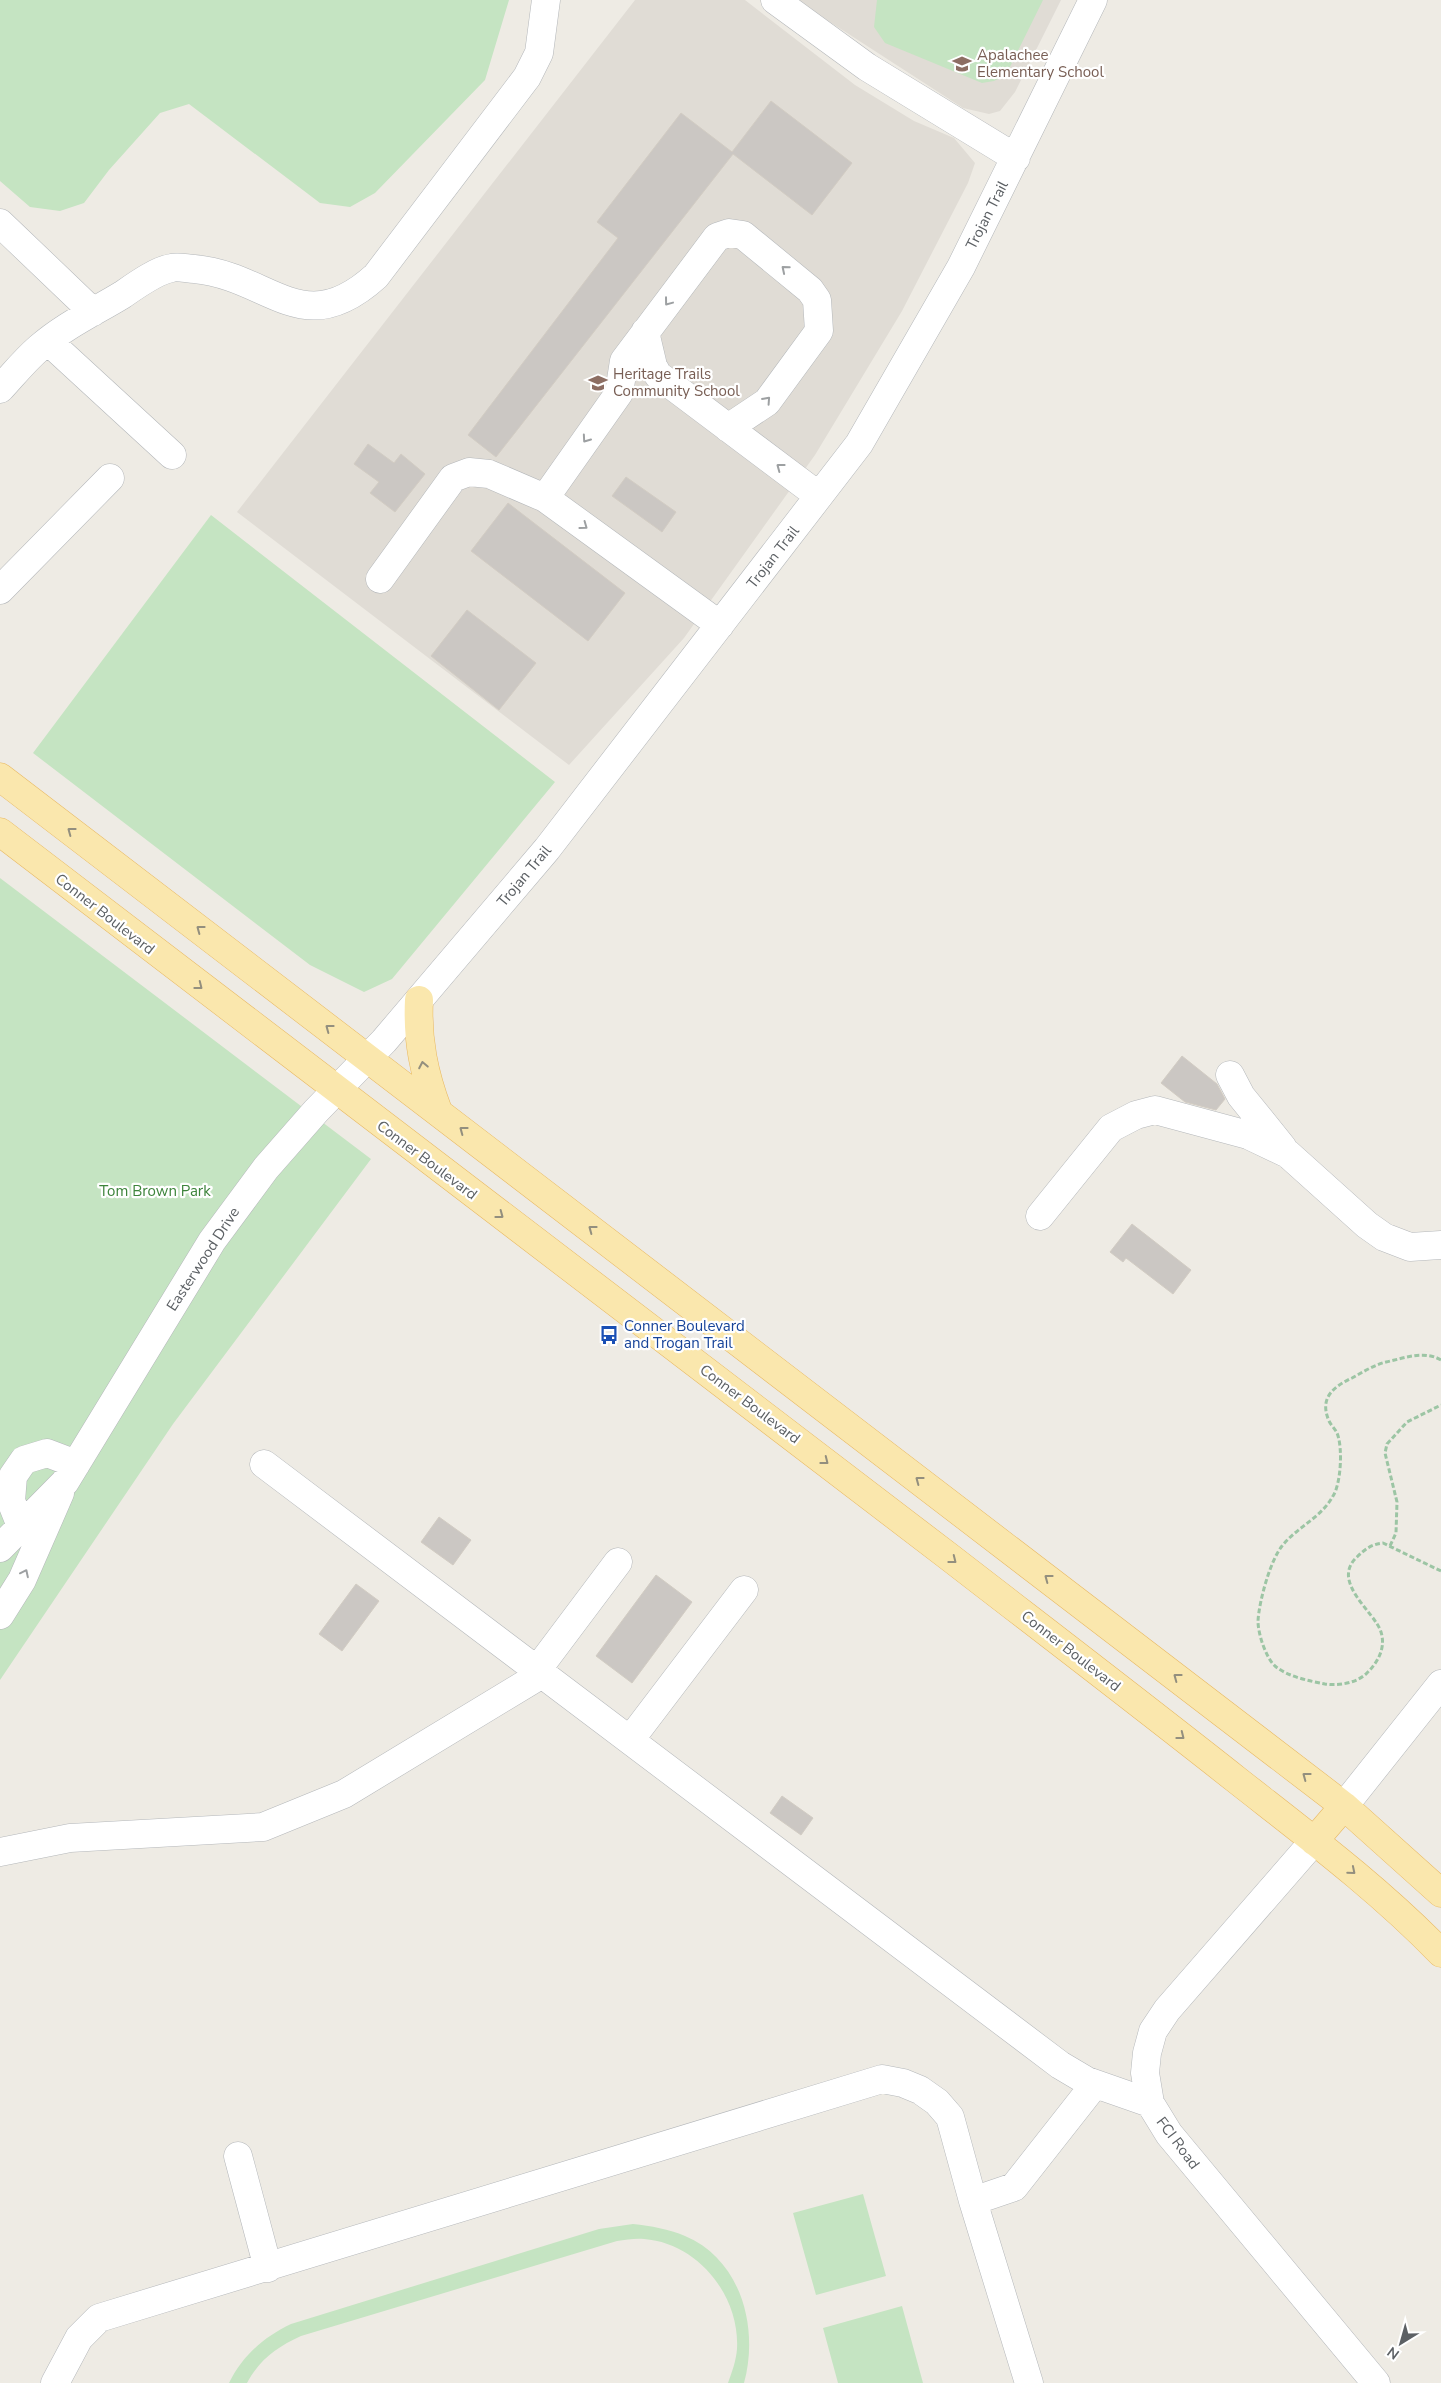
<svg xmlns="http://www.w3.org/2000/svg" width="1441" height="2383" font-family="'Nunito Sans',sans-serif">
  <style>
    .education { fill: #e0dcd5 }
    .green { fill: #c5e4c2 }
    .building { fill: #cbc7c3; stroke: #d2ccc3 }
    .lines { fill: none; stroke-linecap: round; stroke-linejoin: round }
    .minor-casing { stroke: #b4b7ba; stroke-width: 29 }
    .major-casing { stroke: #e8b862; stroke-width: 29 }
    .path { stroke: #9cc5a4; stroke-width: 3; stroke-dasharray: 5 2.5; stroke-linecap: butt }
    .minor { stroke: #fff; stroke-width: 28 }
    .major { stroke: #fae7ad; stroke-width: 28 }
    .oneway { stroke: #9da0a2 }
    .oneway2 { stroke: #938f7e }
    .labels { text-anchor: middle; stroke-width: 4.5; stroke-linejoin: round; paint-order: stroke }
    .education-label { font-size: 15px; fill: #785e54; stroke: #fff; text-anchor: start }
    .street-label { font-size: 15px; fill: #5c6064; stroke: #fff }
    .park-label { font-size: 15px; fill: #3d843b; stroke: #fff }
    .transit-label { font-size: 15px; fill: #164399; stroke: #fff; text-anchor: start }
  </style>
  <rect width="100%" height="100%" fill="#eeebe4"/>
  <!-- education -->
  <path class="education" d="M635 0H745L855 85 914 121 954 138 975 163 968 183 902 311 815 455 684 638 569 765 237 512Z
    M796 0H1061L1015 92 1000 111 989 114 963 108Z"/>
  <!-- green -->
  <path class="green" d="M0 0H509L485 80 375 193 350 207 320 203 189 104 160 113 109 170 84 203 60 211 30 207 0 181Z
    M877 0H1043L1006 75 994 81 982 83 885 43 874 27Z
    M211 515 555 782 392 979 364 992 310 965 33 753Z
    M0 878 371 1159 173 1424 0 1680Z
    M863 2194 886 2276 816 2295 793 2213Z
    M633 2224C651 2226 669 2229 685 2236 742 2260 759 2329 744 2383H728C732 2372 736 2361 737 2349 740 2296 698 2243 644 2239 635 2238 626 2240 617 2241L301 2336C277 2347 260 2359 247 2383H229C243 2355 264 2337 291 2324L599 2229Z
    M902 2306 923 2383H838L823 2328Z"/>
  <!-- building -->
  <path class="building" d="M771 101 852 163 812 215 733 154 496 457 468 435 618 238 597 222 681 113 732 152Z
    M368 444 394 463 401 454 425 474 395 512 370 493 379 482 354 464Z
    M626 477 676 512 662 532 612 496Z
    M508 503 625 593 588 641 471 551Z
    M467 610 536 663 499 710 431 656Z
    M1182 1056 1217 1084 1225 1099 1216 1110 1185 1102 1161 1083Z
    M1132 1224 1191 1270 1173 1294 1126 1258 1123 1262 1110 1252Z
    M439 1517 471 1540 453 1565 421 1542Z
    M656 1575 692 1602 632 1683 596 1656Z
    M356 1584 379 1601 342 1651 319 1634Z
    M782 1796 813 1818 801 1835 770 1813Z"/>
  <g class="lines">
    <!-- minor casing -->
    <g class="minor-casing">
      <path id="minor" d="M775 0 867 67 1016 158
        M0 223 93 312
        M645 332 653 366 658 375 819 496
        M48 341 172 455
        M0 389C13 375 25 360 39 348 64 326 94 312 122 295 135 286 157 270 172 268 178 266 188 269 194 269 271 276 302 343 376 276L527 77 539 53 546 0
        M545 498 619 393 624 361 717 237 729 233 743 235 810 290 817 300 819 331 767 402 728 428
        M380 579 453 478 469 472 489 474 545 498 720 625
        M0 590 110 478
        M1230 1075 1241 1096 1283 1148
        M1040 1216 1111 1128 1136 1115 1155 1110 1248 1135 1288 1154 1367 1225 1384 1237 1410 1247 1441 1245
        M264 1464 1060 2065 1087 2081 1150 2103
        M21 1526 11 1501 13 1476 24 1460 47 1453 76 1464
        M0 1548 65 1482 212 1241 266 1168 316 1111 384 1041 547 849 859 444 961 267 1093 0
        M0 1615 22 1580 60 1493
        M537 1670 618 1562
        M630 1740 744 1590
        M1344 1806 1441 1684
        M1314 1841 1167 2010 1153 2031 1147 2053 1145 2073 1150 2103 1169 2134 1376 2383
        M0 1852 70 1838 263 1827 344 1794 542 1674
        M238 2156 268 2268
        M973 2201 1014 2187 1095 2084
        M55 2383 79 2338 99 2318 882 2079 903 2083 920 2090 937 2102 950 2117 973 2201 1029 2383"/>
    </g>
    <!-- major casing -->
    <g class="major-casing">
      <path id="major" d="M0 777 1344 1806 1441 1893
        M0 832C315 1075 633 1314 948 1556 1045 1631 1142 1705 1238 1781 1308 1836 1379 1889 1441 1953
        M419 1000C417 1040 424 1074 438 1111
        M1314 1841 1344 1806"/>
    </g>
    <!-- path -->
    <path class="path" d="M1441 1360C1424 1350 1405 1358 1386 1362 1374 1365 1363 1372 1352 1378 1333 1387 1319 1398 1329 1421 1331 1425 1335 1429 1337 1433 1343 1447 1341 1484 1333 1496 1321 1518 1297 1527 1282 1546 1270 1561 1259 1602 1258 1621 1258 1634 1266 1658 1275 1666 1288 1677 1310 1681 1325 1684 1339 1686 1357 1683 1367 1673 1378 1662 1386 1648 1381 1632 1375 1612 1330 1582 1357 1557 1365 1549 1372 1544 1383 1543L1441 1571
      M1390 1546 1396 1533 1397 1502 1385 1453 1387 1444 1407 1422 1441 1405"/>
    <!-- minor -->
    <use href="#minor" class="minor"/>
    <!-- major -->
    <use href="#major" class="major"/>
  </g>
  <!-- one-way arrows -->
  <defs><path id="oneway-chevron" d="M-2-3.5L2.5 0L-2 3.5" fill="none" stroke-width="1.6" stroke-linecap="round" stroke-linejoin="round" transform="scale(1.25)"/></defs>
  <g class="oneway">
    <use href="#oneway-chevron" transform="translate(785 269) rotate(-140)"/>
    <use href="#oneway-chevron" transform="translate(668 302) rotate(127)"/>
    <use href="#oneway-chevron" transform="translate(767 400) rotate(-48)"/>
    <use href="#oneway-chevron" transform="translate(586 439) rotate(125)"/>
    <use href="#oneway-chevron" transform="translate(780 467) rotate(-143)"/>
    <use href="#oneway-chevron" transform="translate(584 526) rotate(36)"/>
    <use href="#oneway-chevron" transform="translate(25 1573) rotate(-64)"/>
  </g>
  <g class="oneway2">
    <use href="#oneway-chevron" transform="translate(71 831) rotate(-143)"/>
    <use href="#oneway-chevron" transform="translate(200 929) rotate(-143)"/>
    <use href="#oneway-chevron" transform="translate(199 986) rotate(38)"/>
    <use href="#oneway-chevron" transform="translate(329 1028) rotate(-143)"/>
    <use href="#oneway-chevron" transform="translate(423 1065) rotate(-101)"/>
    <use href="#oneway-chevron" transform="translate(463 1130) rotate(-143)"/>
    <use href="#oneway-chevron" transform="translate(500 1215) rotate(37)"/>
    <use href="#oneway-chevron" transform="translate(592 1229) rotate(-143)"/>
    <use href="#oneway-chevron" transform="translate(825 1461) rotate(38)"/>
    <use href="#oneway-chevron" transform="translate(919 1480) rotate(-143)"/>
    <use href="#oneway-chevron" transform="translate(953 1560) rotate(38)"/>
    <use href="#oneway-chevron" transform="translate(1048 1578) rotate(-143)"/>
    <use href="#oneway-chevron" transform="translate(1177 1677) rotate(-143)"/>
    <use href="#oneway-chevron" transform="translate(1181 1736) rotate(38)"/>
    <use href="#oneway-chevron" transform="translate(1306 1776) rotate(-143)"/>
    <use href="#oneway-chevron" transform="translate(1352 1871) rotate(40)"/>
  </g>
  <!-- icons -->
  <defs>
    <g id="school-bare" transform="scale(1.5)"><path d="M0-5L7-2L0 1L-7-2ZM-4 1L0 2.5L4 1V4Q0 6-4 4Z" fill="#8d6e63" stroke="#fff" stroke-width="2.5" paint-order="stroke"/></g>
    <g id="bus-bare" transform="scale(1.5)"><path d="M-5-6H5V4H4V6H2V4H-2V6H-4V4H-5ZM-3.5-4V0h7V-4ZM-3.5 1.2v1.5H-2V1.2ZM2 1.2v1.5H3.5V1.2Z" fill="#1a4fb4" stroke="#fff" stroke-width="2.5" paint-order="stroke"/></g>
  </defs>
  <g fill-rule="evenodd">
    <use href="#school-bare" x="962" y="64"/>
    <use href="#school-bare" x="598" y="383"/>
    <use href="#bus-bare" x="609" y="1335"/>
  </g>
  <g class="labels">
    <!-- education labels -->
    <g class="education-label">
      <text x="977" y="60">Apalachee<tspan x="977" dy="17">Elementary School</tspan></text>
      <text x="613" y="379">Heritage Trails<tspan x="613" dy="17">Community School</tspan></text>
    </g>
    <!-- street labels -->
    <g class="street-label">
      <text transform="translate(987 215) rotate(-63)" y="5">Trojan Trail</text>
      <text transform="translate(773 557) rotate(-52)" y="5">Trojan Trail</text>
      <text transform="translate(524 876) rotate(-50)" y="5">Trojan Trail</text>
      <text transform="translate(105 914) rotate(38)" y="5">Conner Boulevard</text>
      <text transform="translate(427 1160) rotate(37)" y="5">Conner Boulevard</text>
      <text transform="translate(203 1259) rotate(-57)" y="5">Easterwood Drive</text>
      <text transform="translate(750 1404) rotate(37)" y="5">Conner Boulevard</text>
      <text transform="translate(1071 1651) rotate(38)" y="5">Conner Boulevard</text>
      <text transform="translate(1178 2143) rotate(53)" y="5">FCI Road</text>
    </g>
    <!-- park labels -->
    <g class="park-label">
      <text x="155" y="1196">Tom Brown Park</text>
    </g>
    <!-- transit labels -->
    <g class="transit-label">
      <text x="624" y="1331">Conner Boulevard<tspan x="624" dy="17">and Trogan Trail</tspan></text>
    </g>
  </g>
  <!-- north arrow -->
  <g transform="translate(1401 2343) rotate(217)" stroke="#ffffff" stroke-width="4" paint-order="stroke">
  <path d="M0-4L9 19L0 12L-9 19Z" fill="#5c6064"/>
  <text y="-8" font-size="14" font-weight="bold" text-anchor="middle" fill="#5c6064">N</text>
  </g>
</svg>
